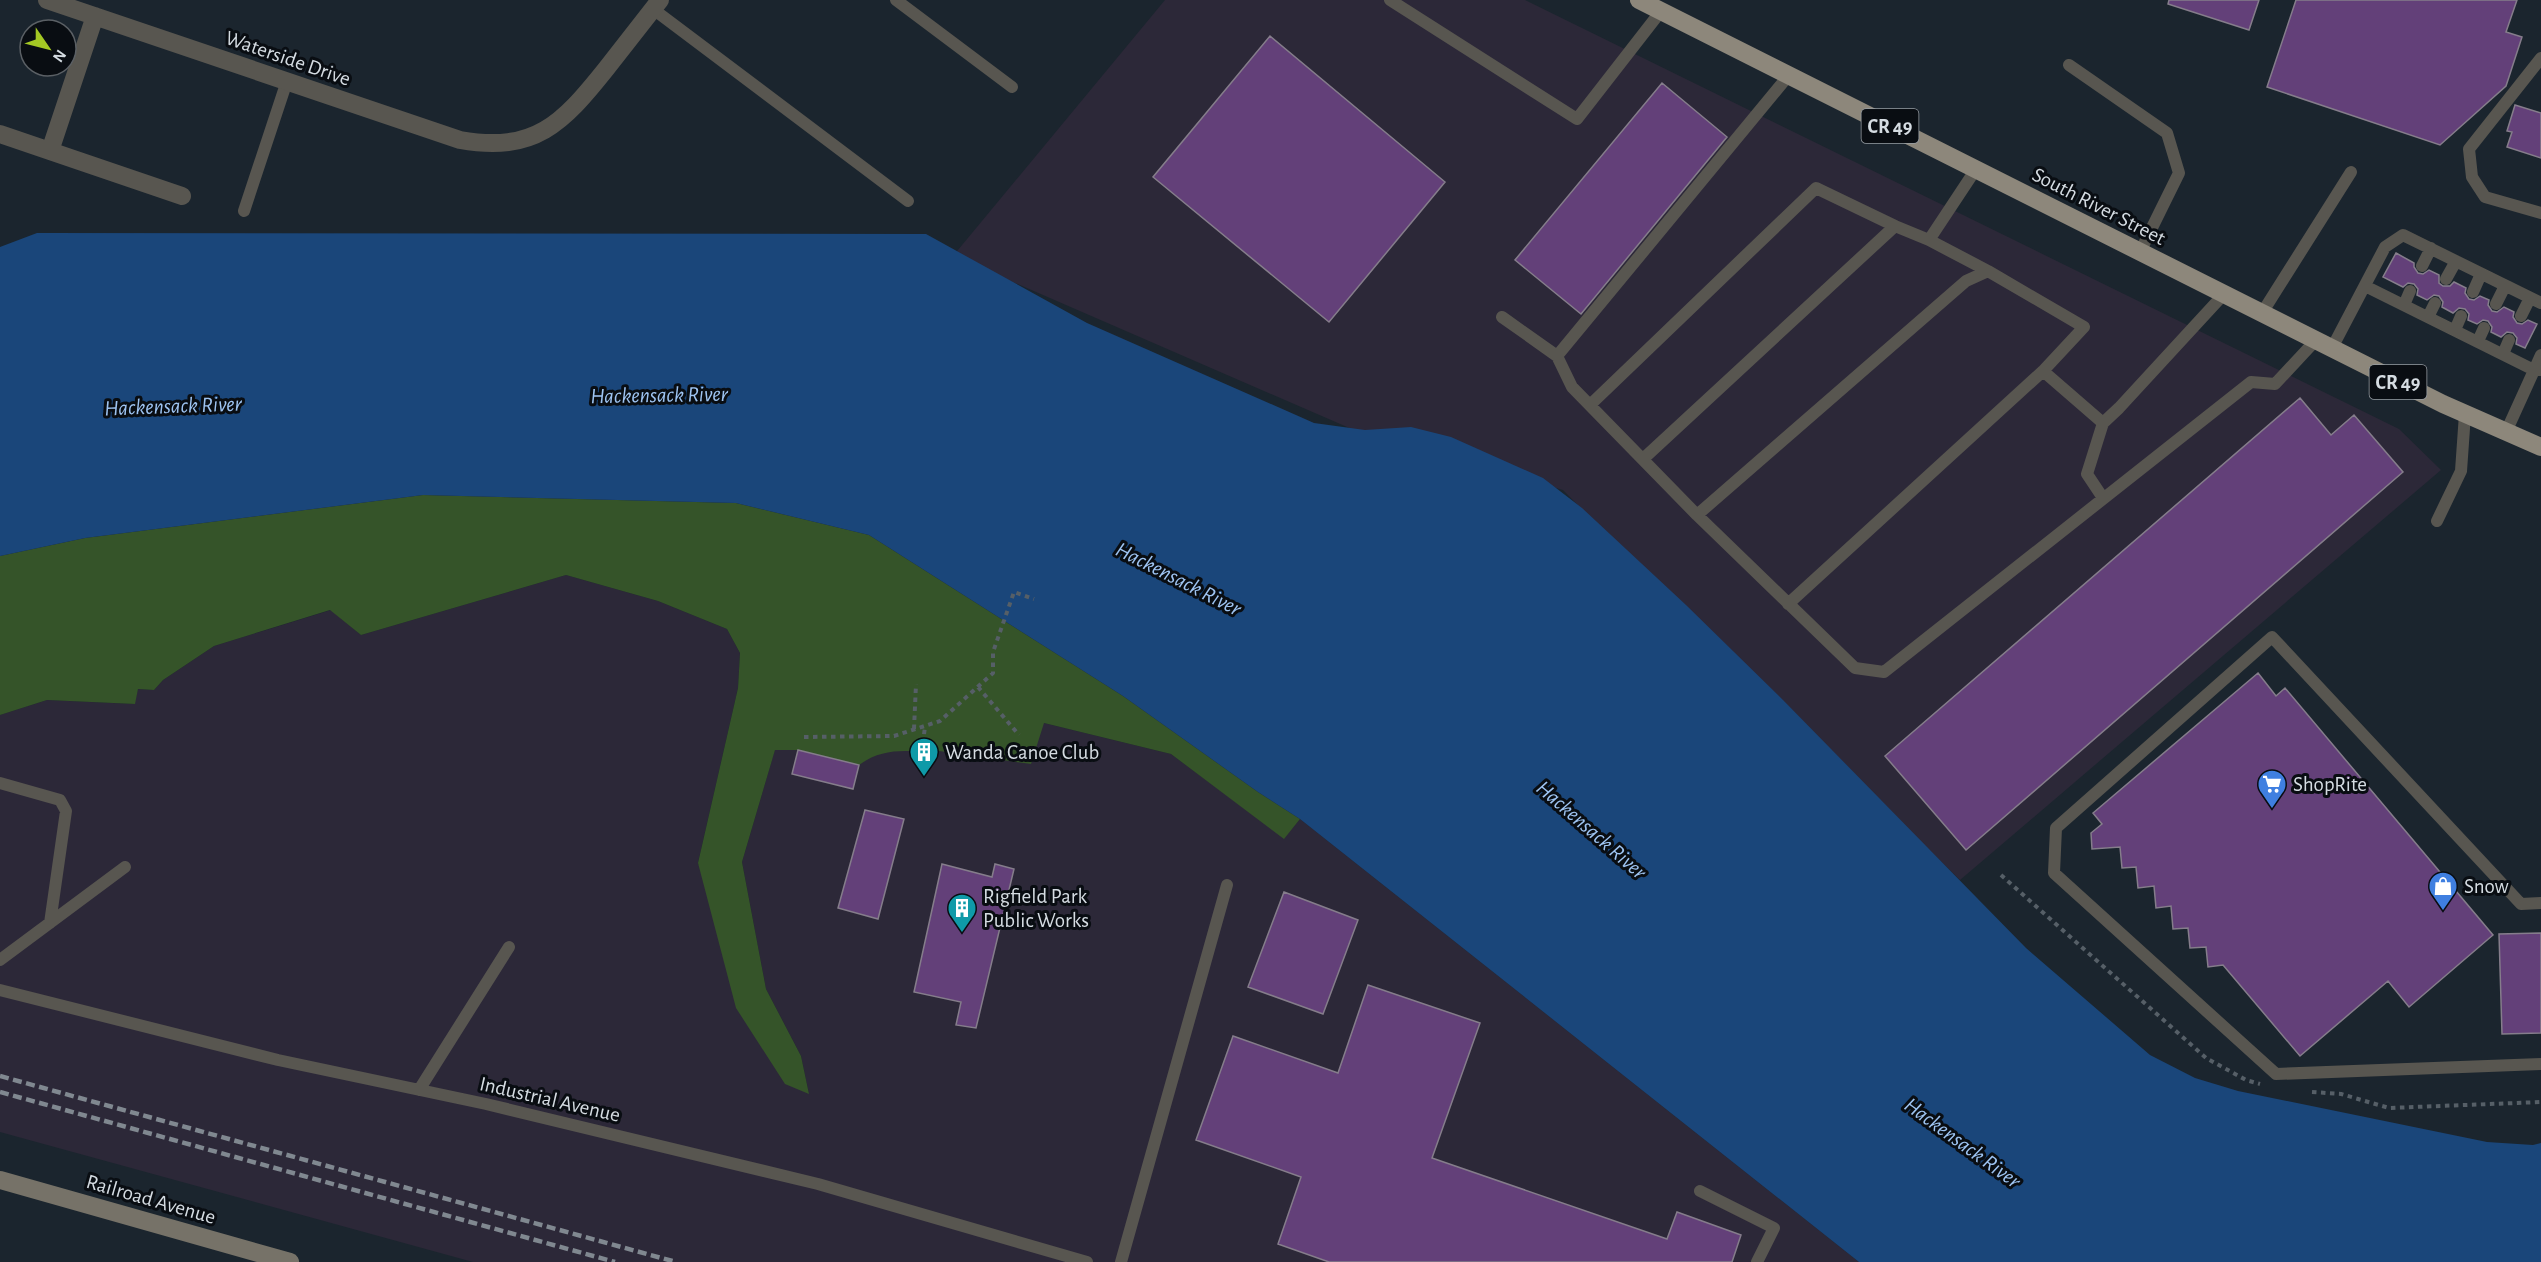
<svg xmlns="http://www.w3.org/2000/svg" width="2541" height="1262" font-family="'Alegreya Sans',sans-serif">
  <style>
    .industrial { fill: #2c2838 }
    .green { fill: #355429 }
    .water { fill: #1a467a }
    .building { fill: #634079; stroke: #857d8b; stroke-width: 1.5 }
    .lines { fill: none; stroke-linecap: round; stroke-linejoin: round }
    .path { stroke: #565f67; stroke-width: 4; stroke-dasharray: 4.5 4.5; stroke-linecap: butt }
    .lane { stroke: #585650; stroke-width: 12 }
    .street { stroke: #585650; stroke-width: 18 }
    .secondary { stroke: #767268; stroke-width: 18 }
    .primary { stroke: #8d877b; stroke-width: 18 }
    .rail { stroke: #808890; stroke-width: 4.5; stroke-dasharray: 9 4.5; stroke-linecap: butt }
    .labels { text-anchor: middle; stroke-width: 6; stroke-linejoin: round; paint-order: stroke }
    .shield { fill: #090d12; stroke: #989ea4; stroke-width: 1.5 }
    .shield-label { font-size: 20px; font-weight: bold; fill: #d5dce2 }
    .street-label { font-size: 21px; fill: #d5dce2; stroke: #090d12 }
    .poi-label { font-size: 21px; fill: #d5dce2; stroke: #090d12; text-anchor: start }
    .water-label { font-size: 22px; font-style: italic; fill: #9ec4f2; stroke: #090d12 }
  </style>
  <rect width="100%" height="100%" fill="#1b252e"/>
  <!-- industrial -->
  <path class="industrial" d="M1165 0H1525L2399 429 2441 470 1960 880 1762 687 1746 675 1563 490 1354 430 953 256Z
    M566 575 658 601 727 629 740 653 738 688 698 863 809 1094 801 1056 766 989 742 862 788 705 1044 723 1171 754 1284 838 1300 819 1859 1262H473L0 1132V715L47 700 134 704 138 689 154 690 163 680 214 646 331 610 361 635Z"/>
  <!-- green -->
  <path class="green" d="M423 495 736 503 869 535 1123 696 1258 792 1300 819 1284 839 1171 754 1044 723 1031 764 925 749 924 752C899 750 880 750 859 765L798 750H775L742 862 766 989 801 1056 809 1094 785 1084 736 1008 698 863 738 688 740 653 727 629 658 601 566 575 361 635 330 610 214 646 163 680 154 690 138 689 135 704 47 700 0 715V556L85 538Z"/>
  <!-- water -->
  <path class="water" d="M37 233 926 234 1087 323 1314 423 1365 430 1411 427 1451 437 1543 478 1582 508 1686 605 1783 700 2026 948 2150 1055 2195 1078 2238 1091 2487 1142 2533 1145 2541 1143V1262H1859L1300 819 1258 792 1123 696 869 535 736 503 423 495 85 538 0 556V247Z"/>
  <!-- building -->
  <path class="building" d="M2169 0H2259L2249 30 2168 4Z
    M2296 0H2517L2506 32 2522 37 2506 86 2440 145 2267 87Z
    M1270 36 1445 182 1329 322 1153 177Z
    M1662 83 1727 137 1581 314 1515 260Z
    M2515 105 2541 113V158L2507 147 2512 132 2507 131Z
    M2396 253 2414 263V267L2418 273 2423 274 2429 270 2439 275V283L2443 286H2450L2454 282 2466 288 2465 293 2469 299 2474 300 2480 296 2489 300 2488 305 2492 311 2497 312 2504 307 2514 312 2513 317 2517 323 2522 324 2528 320 2537 324 2525 348 2516 344 2517 338 2513 333 2507 332 2501 337 2491 332 2492 327 2488 321 2483 320 2477 324 2468 320 2469 314 2465 309 2459 308 2453 313 2442 307 2443 302 2439 296 2434 295 2427 300 2417 295 2418 289 2414 284 2408 283 2403 287 2383 277Z
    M2300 398 2331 435 2354 415 2403 472 1966 850 1885 756Z
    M2258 673 2276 696 2285 688 2493 935 2409 1007 2388 981 2300 1056 2223 965 2208 967 2206 947 2190 948 2188 928 2173 929 2171 906 2156 908 2154 886 2138 888 2136 867 2122 868 2120 847 2092 849 2091 833 2102 824 2093 813Z
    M798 750 859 765 853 789 792 774Z
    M865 810 904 819 878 919 838 908Z
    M942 864 992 877 995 864 1014 869 976 1028 956 1025 961 1002 914 992Z
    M1284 892 1358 920 1323 1014 1248 987Z
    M2541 933V1033L2502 1034 2499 934Z
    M1368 985 1480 1023 1432 1158 1667 1239 1677 1212 1741 1235 1732 1262H1329L1278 1244 1301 1177 1196 1140 1233 1036 1338 1073Z"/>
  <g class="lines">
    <!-- path -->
    <path class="path" d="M978 687 1019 735
      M914 729 916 684
      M804 737 894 736 940 721 993 673V652L1014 592 1034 599
      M922 752 925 726
      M2001 875 2206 1058 2246 1080 2260 1084
      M2312 1092 2341 1094 2389 1108 2541 1102"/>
    <!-- lane -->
    <path class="lane" d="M896 0 1012 87
      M1390 0 1577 119 1661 11
      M653 9 908 201
      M2541 58 2469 149 2472 177 2485 197 2541 213
      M2069 65 2167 133 2179 173 2140 252
      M1789 75 1557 356 1572 387 1697 515 1855 668 1884 672 2251 382 2275 384 2316 340
      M244 211 287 81
      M1929 240 1988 271
      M2422 266 2431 248
      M2446 279 2456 261
      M2365 286 2534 370H2541
      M2473 292 2481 274
      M2496 304 2505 286
      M2404 305 2410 291
      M2262 313 2351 172
      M2521 316 2530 298
      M1502 317 1557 356
      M2428 317 2435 303
      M2455 330 2461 316
      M2478 341 2484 328
      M2332 348 2385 247 2403 235 2541 303
      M2503 354 2509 340
      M1590 405 1816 188 1895 226
      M2103 423 2087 474 2103 498
      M2506 432 2541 355
      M1643 459 1895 226 1929 240 1976 169
      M1697 515 1966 281 1988 271 2084 327 2043 371 2103 423 2119 408 2224 294
      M2437 521 2461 471 2465 414
      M1788 604 2043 371
      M0 783 60 800 66 811 50 923
      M2541 903 2521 904 2272 637 2056 828 2054 873 2276 1074 2541 1064
      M0 960 125 867
      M0 990 278 1060 486 1104 818 1184 1087 1262
      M419 1090 509 947
      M1700 1191 1774 1228 1757 1262
      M1121 1262 1227 885"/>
    <!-- street -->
    <path class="street" d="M47 0 460 140C535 153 562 124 606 69 624 46 642 23 660 0
      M0 134 182 196
      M50 151 95 16"/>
    <!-- secondary -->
    <path class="secondary" d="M0 1180 290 1262"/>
    <!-- primary -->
    <path class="primary" d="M1639 0 2443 404 2541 447"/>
    <!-- rail -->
    <path class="rail" d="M0 1076 676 1262
      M0 1092 615 1262"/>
  </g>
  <!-- icons -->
  <defs>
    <g id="building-pin" transform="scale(1.5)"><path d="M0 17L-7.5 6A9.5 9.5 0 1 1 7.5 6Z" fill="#0f9aa8" stroke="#090d12"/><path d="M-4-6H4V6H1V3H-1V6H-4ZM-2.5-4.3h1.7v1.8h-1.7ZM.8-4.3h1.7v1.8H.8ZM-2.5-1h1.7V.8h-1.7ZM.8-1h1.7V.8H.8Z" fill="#fff"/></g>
    <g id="supermarket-pin" transform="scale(1.5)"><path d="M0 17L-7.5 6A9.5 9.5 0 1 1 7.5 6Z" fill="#3f7fe0" stroke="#090d12"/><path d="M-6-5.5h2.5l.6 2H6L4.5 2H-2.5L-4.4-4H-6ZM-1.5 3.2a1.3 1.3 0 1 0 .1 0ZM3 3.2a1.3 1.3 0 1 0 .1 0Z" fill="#fff"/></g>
    <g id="shop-pin" transform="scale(1.5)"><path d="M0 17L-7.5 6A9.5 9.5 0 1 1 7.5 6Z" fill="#3f7fe0" stroke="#090d12"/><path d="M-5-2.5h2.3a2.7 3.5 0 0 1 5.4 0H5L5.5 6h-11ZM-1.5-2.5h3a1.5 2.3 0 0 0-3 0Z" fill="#fff"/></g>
  </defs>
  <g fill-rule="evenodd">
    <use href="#building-pin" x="924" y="752"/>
    <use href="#supermarket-pin" x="2272" y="784"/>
    <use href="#shop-pin" x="2443" y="886"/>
    <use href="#building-pin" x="962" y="908"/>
  </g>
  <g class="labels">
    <!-- shield labels -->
    <g class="shield">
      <rect x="1861.5" y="109" width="57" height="34" rx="4.5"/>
      <rect x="2369.5" y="365" width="57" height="34" rx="4.5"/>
    </g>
    <g class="shield-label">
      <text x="1890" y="133">CR 49</text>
      <text x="2398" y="389">CR 49</text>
    </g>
    <!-- street labels -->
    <g class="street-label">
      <text transform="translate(288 58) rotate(19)" y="7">Waterside Drive</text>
      <text transform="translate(2099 206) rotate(27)" y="7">South River Street</text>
      <text transform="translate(550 1099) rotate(13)" y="7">Industrial Avenue</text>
      <text transform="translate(151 1199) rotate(16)" y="7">Railroad Avenue</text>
    </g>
    <!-- poi labels -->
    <g class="poi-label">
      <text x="945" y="759">Wanda Canoe Club</text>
      <text x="2293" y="791">ShopRite</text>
      <text x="2464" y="893">Snow</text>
      <text x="983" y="903">Rigfield Park<tspan x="983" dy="24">Public Works</tspan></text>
    </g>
    <!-- water labels -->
    <g class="water-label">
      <text transform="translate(659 394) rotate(-1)" y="8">Hackensack River</text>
      <text transform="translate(173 405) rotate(-2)" y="8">Hackensack River</text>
      <text transform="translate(1179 578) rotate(27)" y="8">Hackensack River</text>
      <text transform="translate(1592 829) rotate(41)" y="8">Hackensack River</text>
      <text transform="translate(1963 1142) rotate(36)" y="8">Hackensack River</text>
    </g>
  </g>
  <!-- north arrow -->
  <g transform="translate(48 48) rotate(125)"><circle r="28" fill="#090d12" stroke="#5b6065" stroke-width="1.5"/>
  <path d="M0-4.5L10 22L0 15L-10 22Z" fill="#a4c824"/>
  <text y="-9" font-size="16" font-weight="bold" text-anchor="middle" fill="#d5dce2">N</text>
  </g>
</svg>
